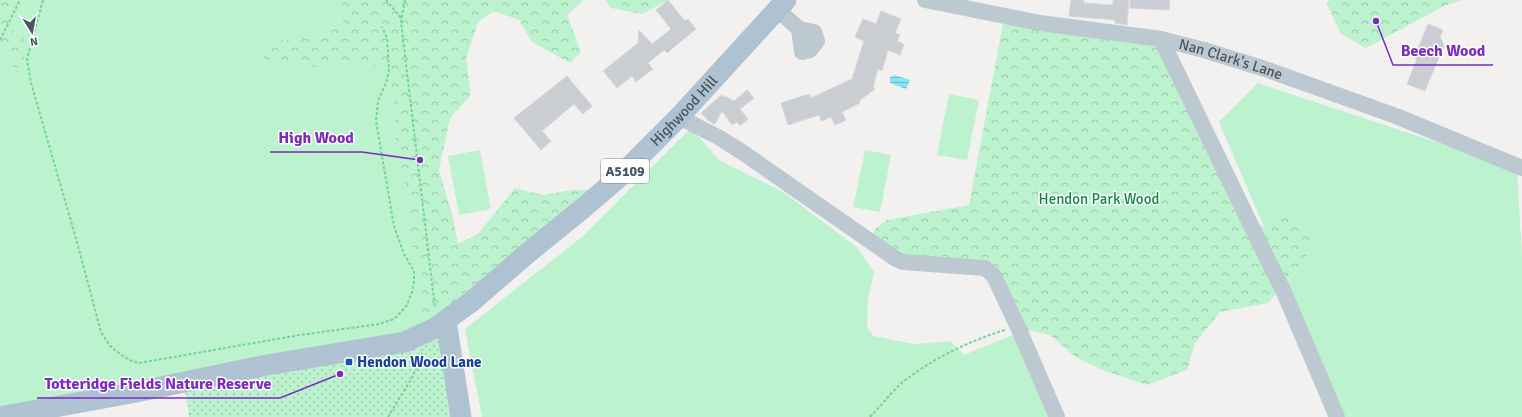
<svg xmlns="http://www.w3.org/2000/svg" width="1522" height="417" font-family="Signika,sans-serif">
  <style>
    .grass { fill: #bdf2ce }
    .forest { fill: url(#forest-crowns) }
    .park { fill: url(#park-dots) }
    .water { fill: url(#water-rules) }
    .building { fill: #caced3; stroke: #d4d7dc }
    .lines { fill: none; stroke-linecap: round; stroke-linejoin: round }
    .path { stroke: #72d39d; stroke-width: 2; stroke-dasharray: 3 2; stroke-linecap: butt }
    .minor { stroke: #bdc9d0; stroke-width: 16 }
    .major { stroke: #aec2d1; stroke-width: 21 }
    .transit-dot { fill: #1a4fb4; stroke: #fff; stroke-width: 1.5 }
    .labels { text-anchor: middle; stroke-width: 3; stroke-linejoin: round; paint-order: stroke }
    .shield { fill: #fff; stroke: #7e888f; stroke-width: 1 }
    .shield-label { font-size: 14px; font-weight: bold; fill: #47555f }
    .street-label { font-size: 15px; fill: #47555f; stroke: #fff }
    .park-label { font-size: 15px; fill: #118744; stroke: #fff }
    .transit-label { font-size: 15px; font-weight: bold; fill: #164399; stroke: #fff; text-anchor: start }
    .leader { fill: none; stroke: #7b2cbf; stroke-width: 1.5 }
    .callout-dot { fill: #7b2cbf; stroke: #fff; stroke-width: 1.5 }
    .callout-label { font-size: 16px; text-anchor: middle; font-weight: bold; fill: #7b2cbf; stroke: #fff; stroke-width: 3; stroke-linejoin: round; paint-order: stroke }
  </style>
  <defs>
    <pattern id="forest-crowns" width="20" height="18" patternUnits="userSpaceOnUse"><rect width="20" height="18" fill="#bdf2ce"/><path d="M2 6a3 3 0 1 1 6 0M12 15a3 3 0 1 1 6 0" fill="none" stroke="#9bc7aa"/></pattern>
    <pattern id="park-dots" width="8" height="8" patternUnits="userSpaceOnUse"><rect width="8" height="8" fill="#bdf2ce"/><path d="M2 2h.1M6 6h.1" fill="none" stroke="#9bc7aa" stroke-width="1.8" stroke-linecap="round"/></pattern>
    <pattern id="water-rules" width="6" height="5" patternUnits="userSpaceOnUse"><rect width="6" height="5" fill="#87e3f2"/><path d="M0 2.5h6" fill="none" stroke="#70bbc7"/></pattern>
  </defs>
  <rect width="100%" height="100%" fill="#f3f0f0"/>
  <!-- grass -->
  <path class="grass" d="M0 0H405L446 321 267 365 0 417Z
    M1258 83 1517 169 1522 257V417H1344L1285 284 1298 268 1317 239 1264 227 1219 122Z
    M949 94 979 100 967 160 937 155Z
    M691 128 719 160 783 192 857 247 874 272 868 299 867 326 873 336 914 344 950 341 964 355 1015 334 1052 417H482L465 329 583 236Z
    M480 150 491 209 459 215 448 156Z
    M865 150 891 155 880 212 853 207Z"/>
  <!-- forest -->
  <path class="forest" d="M0 0H12L5 14 13 31 26 41 23 67H13L11 55 0 40Z
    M334 0H584L567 15 581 52 570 63 532 42 519 20 494 11 478 22 466 59 471 95 450 118 439 170 453 218 458 244 478 234 515 188 543 195 572 190H590L450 313 423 318 419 296 423 276 412 246 405 177 396 150 394 92 384 68 352 62 311 67 264 59 260 47 269 41 303 39 325 31 345 27Z
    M605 0H668L642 14 611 8Z
    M1329 0H1462L1442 7 1366 48 1341 34 1327 4Z
    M1005 13 1161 39 1247 218 1264 227 1290 210 1317 240 1298 268 1268 303 1220 312 1195 343 1187 370 1147 385 1102 370 1074 356 1050 335 1019 328 1001 278 901 254 870 239 875 229 887 220 969 205Z"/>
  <!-- park -->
  <path class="park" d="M446 321 461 417H189L184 383 267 365Z"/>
  <!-- water -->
  <path class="water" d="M894 75 910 80 906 89 890 83V77L893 76Z"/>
  <!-- building -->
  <path class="building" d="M668 0 685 21 688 19 696 29 667 53 664 50 648 63 653 69 636 82 632 76 617 88 603 71 638 43 639 30 652 44 671 29 656 10Z
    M1071 0H1084V3L1113 5V0H1129L1127 25 1115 23V20L1069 16Z
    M1130 0H1170L1169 10 1130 8Z
    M881 11 901 19 895 33 900 35 897 41 904 44 900 55 888 50 882 71 878 69 873 87 875 89 859 101 860 103 842 112 846 120 835 125 831 117 821 121 819 115 788 125 781 103 809 94 811 98 852 79 864 41 855 37 863 19 876 24Z
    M1428 24 1443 30 1440 37 1444 45 1425 91 1407 84 1417 59 1414 58Z
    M567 76 592 106 583 114 574 104 542 131 551 141 541 150 514 118Z
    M747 90 754 98 740 109 748 119 740 126 737 122 732 125 722 111 715 124 710 122 701 113 721 95 722 97 725 96 734 101Z"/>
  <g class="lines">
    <!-- path -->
    <path class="path" d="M43 0 27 59 31 83 77 242 101 332 110 346 124 357 132 361 139 363 300 335 379 324 394 319 402 311 407 305 412 292 414 282V271L404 254 394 226 376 121 378 101 386 83 389 70 387 38 382 27
      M386 0 401 18
      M405 0 401 22 435 308
      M0 40 20 0
      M388 417 413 376 423 351
      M870 417C882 405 891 392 904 381 934 358 969 341 1005 330"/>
    <!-- minor -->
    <g class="minor">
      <path id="s1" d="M925 0 1040 23 1161 39 1204 50 1262 68 1396 116 1522 168"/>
      <path d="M777 9 799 29 802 52 810 50 817 41 814 32 799 29"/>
      <path d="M1161 39 1259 242 1283 290 1337 417"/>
      <path d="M679 117 720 138 742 152 896 259 903 262 985 268 994 276 1017 325 1057 417"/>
    </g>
    <!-- major -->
    <g class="major">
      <path d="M446 321 461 417"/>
      <path id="s2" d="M0 417 136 392 267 365 405 342 435 328 471 302 529 252 582 209 617 179 679 117 786 0"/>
    </g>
  </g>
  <!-- markers -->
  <rect class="transit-dot" x="345" y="358" width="8" height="8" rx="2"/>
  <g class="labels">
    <!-- shield labels -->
    <rect class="shield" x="601" y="159" width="48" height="24" rx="3"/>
    <g class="shield-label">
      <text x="625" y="176">A5109</text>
    </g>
    <!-- street labels -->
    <g class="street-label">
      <text dy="5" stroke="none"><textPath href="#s1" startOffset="312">Nan Clark's Lane</textPath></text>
      <text dy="5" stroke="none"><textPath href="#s2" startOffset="776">Highwood Hill</textPath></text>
    </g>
    <!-- park labels -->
    <g class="park-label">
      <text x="1099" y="204">Hendon Park Wood</text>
    </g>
    <!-- transit labels -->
    <g class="transit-label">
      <text x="357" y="367">Hendon Wood Lane</text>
    </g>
  </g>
  <!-- callouts -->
  <path class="leader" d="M1376 21L1393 65H1493M420 160L362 152H270M340 374L280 398H37"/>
  <g class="callout-dot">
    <circle cx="1376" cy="21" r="4"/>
    <circle cx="420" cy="160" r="4"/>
    <circle cx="340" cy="374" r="4"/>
  </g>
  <g class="callout-label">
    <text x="1443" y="56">Beech Wood</text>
    <text x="316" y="143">High Wood</text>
    <text x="158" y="389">Totteridge Fields Nature Reserve</text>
  </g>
  <!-- north arrow -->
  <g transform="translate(32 32) rotate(169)" stroke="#ffffff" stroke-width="3" paint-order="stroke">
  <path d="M0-3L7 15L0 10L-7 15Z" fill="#47555f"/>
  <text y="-6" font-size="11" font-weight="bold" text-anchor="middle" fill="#47555f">N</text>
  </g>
</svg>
